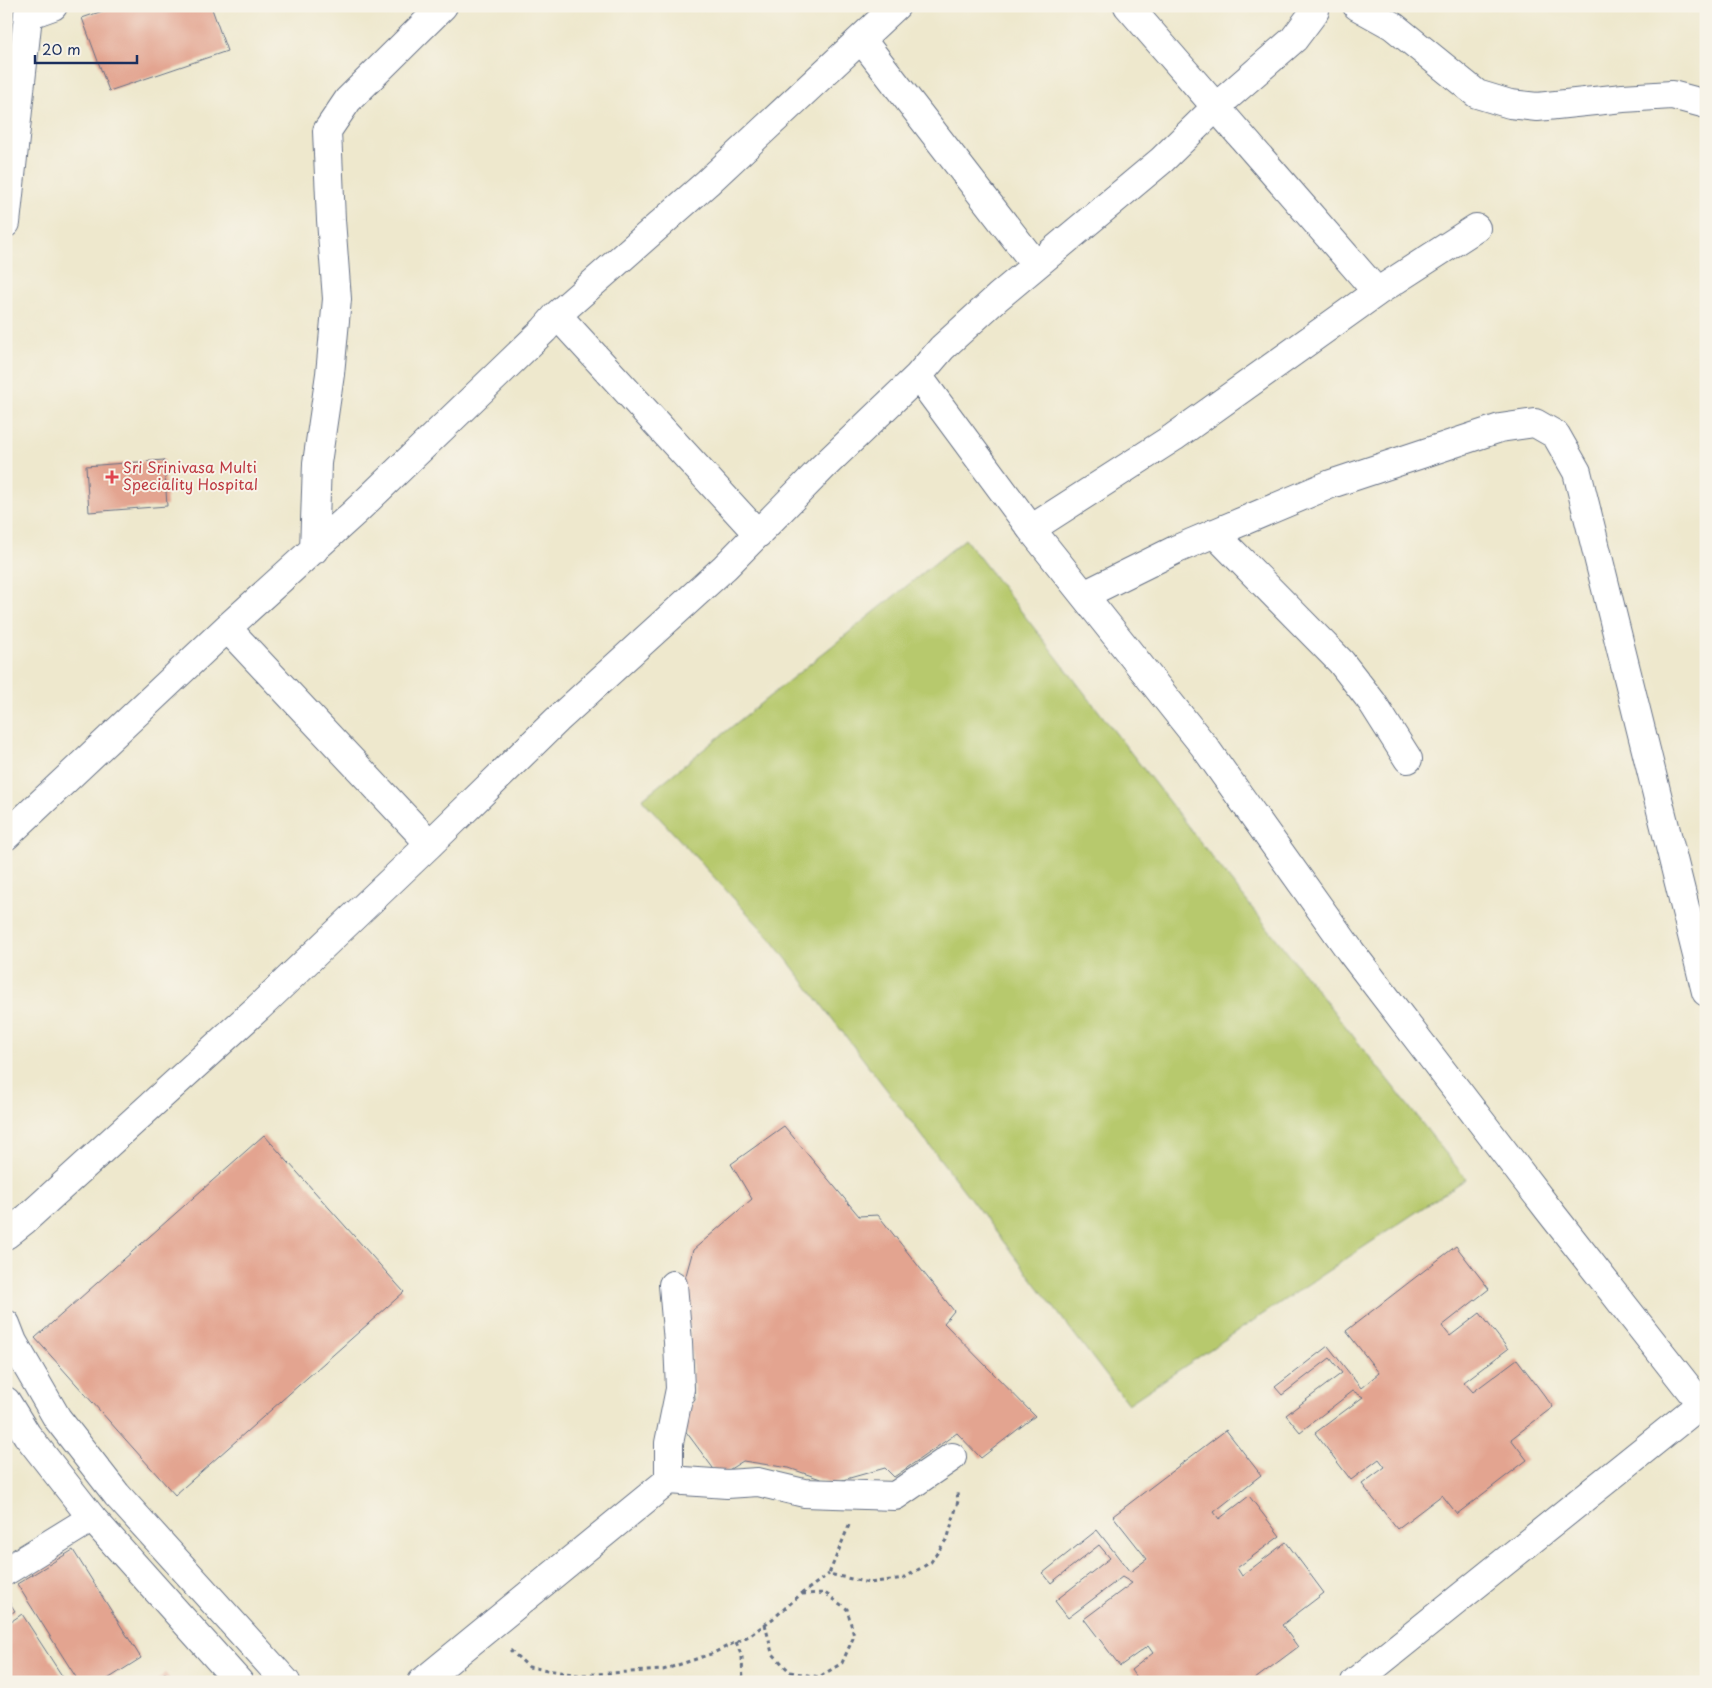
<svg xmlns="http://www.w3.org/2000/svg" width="1712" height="1688" font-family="'Playpen Sans',sans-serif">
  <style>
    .green { fill: #b7c96d; stroke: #697c66 }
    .building { fill: #e3a490 }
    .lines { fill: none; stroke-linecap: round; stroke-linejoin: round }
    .minor-casing { stroke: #657085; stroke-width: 30 }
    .highway-casing { stroke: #657085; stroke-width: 30 }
    .path { stroke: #657085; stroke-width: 3; stroke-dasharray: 4 4; stroke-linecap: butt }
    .minor { stroke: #fff; stroke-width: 28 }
    .highway { stroke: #fff; stroke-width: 28 }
    .health-dot { fill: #e0444e; stroke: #f7f3e8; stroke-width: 2 }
    .labels { text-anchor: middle; stroke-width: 4; stroke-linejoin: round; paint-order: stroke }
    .health-label { font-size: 15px; fill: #be3a42; stroke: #f7f3e8; text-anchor: start }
  </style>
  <rect width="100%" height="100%" fill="#f7f3e8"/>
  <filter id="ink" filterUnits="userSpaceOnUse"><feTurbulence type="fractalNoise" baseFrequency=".02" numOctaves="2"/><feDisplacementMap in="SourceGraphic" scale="10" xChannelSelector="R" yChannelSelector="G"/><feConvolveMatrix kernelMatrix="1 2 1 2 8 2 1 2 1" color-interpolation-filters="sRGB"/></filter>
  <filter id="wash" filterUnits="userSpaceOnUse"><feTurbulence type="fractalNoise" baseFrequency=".0096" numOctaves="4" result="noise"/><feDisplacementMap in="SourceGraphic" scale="20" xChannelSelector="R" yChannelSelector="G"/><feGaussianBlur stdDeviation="1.12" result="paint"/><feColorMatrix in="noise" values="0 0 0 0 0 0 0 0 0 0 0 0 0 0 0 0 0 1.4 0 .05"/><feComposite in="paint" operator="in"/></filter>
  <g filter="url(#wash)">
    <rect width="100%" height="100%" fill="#eee8cd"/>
    <!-- green -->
    <path class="green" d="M965 539 1215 861 1466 1179 1128 1404 771 939 642 799Z"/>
    <g id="blocks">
      <!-- building -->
      <path class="building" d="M117 6H211L227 51 109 91 82 18Z
        M164 460 167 506 89 512 86 466Z
        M784 1126 859 1216 878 1215 954 1311 944 1323 1035 1416 981 1458 957 1433 894 1477 885 1468 832 1483 789 1468 743 1461 719 1476 678 1421 695 1399 689 1325 676 1311 693 1250 752 1199 731 1164Z
        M264 1135 404 1292 175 1495 35 1338Z
        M1456 1246 1489 1289 1442 1326 1450 1336 1480 1313 1508 1349 1464 1382 1473 1392 1517 1359 1553 1407 1511 1439 1527 1460 1457 1514 1442 1495 1397 1529 1362 1484 1385 1467 1379 1459 1351 1480 1315 1433 1363 1397 1353 1391 1300 1432 1286 1415 1342 1373 1330 1358 1282 1395 1275 1387 1328 1346 1361 1388 1379 1373 1346 1331Z
        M1226 1430 1261 1475 1214 1512 1219 1519 1249 1496 1280 1536 1237 1568 1242 1576 1286 1542 1324 1593 1282 1625 1298 1647 1251 1682H1139L1131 1670 1153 1653 1148 1646 1120 1666 1084 1619 1132 1583 1122 1577 1068 1618 1055 1601 1110 1558 1099 1545 1051 1583 1043 1573 1097 1530 1130 1572 1147 1559 1113 1516Z
        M73 1550 141 1658 103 1682H79L17 1584Z
        M6 1597 15 1611 6 1616Z
        M22 1614 66 1682H6V1625Z
        M165 1673 172 1682H155Z"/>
    </g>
  </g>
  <g filter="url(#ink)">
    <use href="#blocks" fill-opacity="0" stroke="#657085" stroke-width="1"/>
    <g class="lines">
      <!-- minor casing -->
      <g class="minor-casing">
        <path id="minor" d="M1128 6 1377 292
          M1357 6 1393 26 1477 94 1510 104 1537 107 1623 98 1672 95 1706 104
          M28 15 53 6
          M861 39 1036 265
          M557 315 758 534
          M918 376 942 348 998 297 1162 160 1217 106 1294 39 1315 11V6
          M1031 529 1174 437 1377 292 1476 228
          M1214 533 1341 662 1372 702 1408 759
          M314 550 317 463 330 374 337 299 331 220 327 131 348 100 443 6
          M1084 595 1177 549 1331 484 1500 428 1535 423 1556 435 1577 472 1706 992
          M227 628 430 844
          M6 836 227 628 355 512 544 330 557 315 708 182 896 6
          M6 1235 25 1220 258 1008 430 844 557 720 725 567 824 466 918 376 1031 529 1204 746 1351 952 1548 1209 1701 1404
          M669 1480V1443L680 1389 678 1342 673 1285
          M6 1571 92 1518
          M422 1682 669 1480 727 1484 758 1482 804 1493 895 1496 952 1457
          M1355 1682 1706 1400"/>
      </g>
      <!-- highway casing -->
      <g class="highway-casing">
        <path id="highway" d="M6 223 29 6
          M6 1324 13 1342 57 1418 117 1495 286 1682
          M6 1401 27 1435 92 1518 239 1682"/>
      </g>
      <!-- path -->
      <path class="path" d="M849 1525 829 1574 869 1583 904 1578 931 1562 948 1537 958 1501 957 1493
        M765 1624 772 1653 790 1672 819 1677 842 1663 854 1636 847 1609 825 1593 802 1594
        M736 1642 742 1657 743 1682
        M510 1650 529 1667 578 1675 663 1670 711 1654 749 1636 775 1617 801 1594 829 1574"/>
      <!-- minor -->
      <use href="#minor" class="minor"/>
      <!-- highway -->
      <use href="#highway" class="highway"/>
    </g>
  </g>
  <!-- markers -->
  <path class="health-dot" d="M109.5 469.5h5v5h5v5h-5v5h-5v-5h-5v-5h5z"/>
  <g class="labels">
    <!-- health labels -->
    <g class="health-label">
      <text x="123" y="473">Sri Srinivasa Multi<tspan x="123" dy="17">Speciality Hospital</tspan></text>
    </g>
  </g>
  <!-- margin -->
  <rect width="1712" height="1688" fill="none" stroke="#f7f3e8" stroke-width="25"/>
  <!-- scale -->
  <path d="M35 55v8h102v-8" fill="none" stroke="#1b2f5e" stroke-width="2.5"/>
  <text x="42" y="55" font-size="15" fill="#1b2f5e" stroke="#f7f3e8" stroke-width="4" paint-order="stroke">20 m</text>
</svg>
